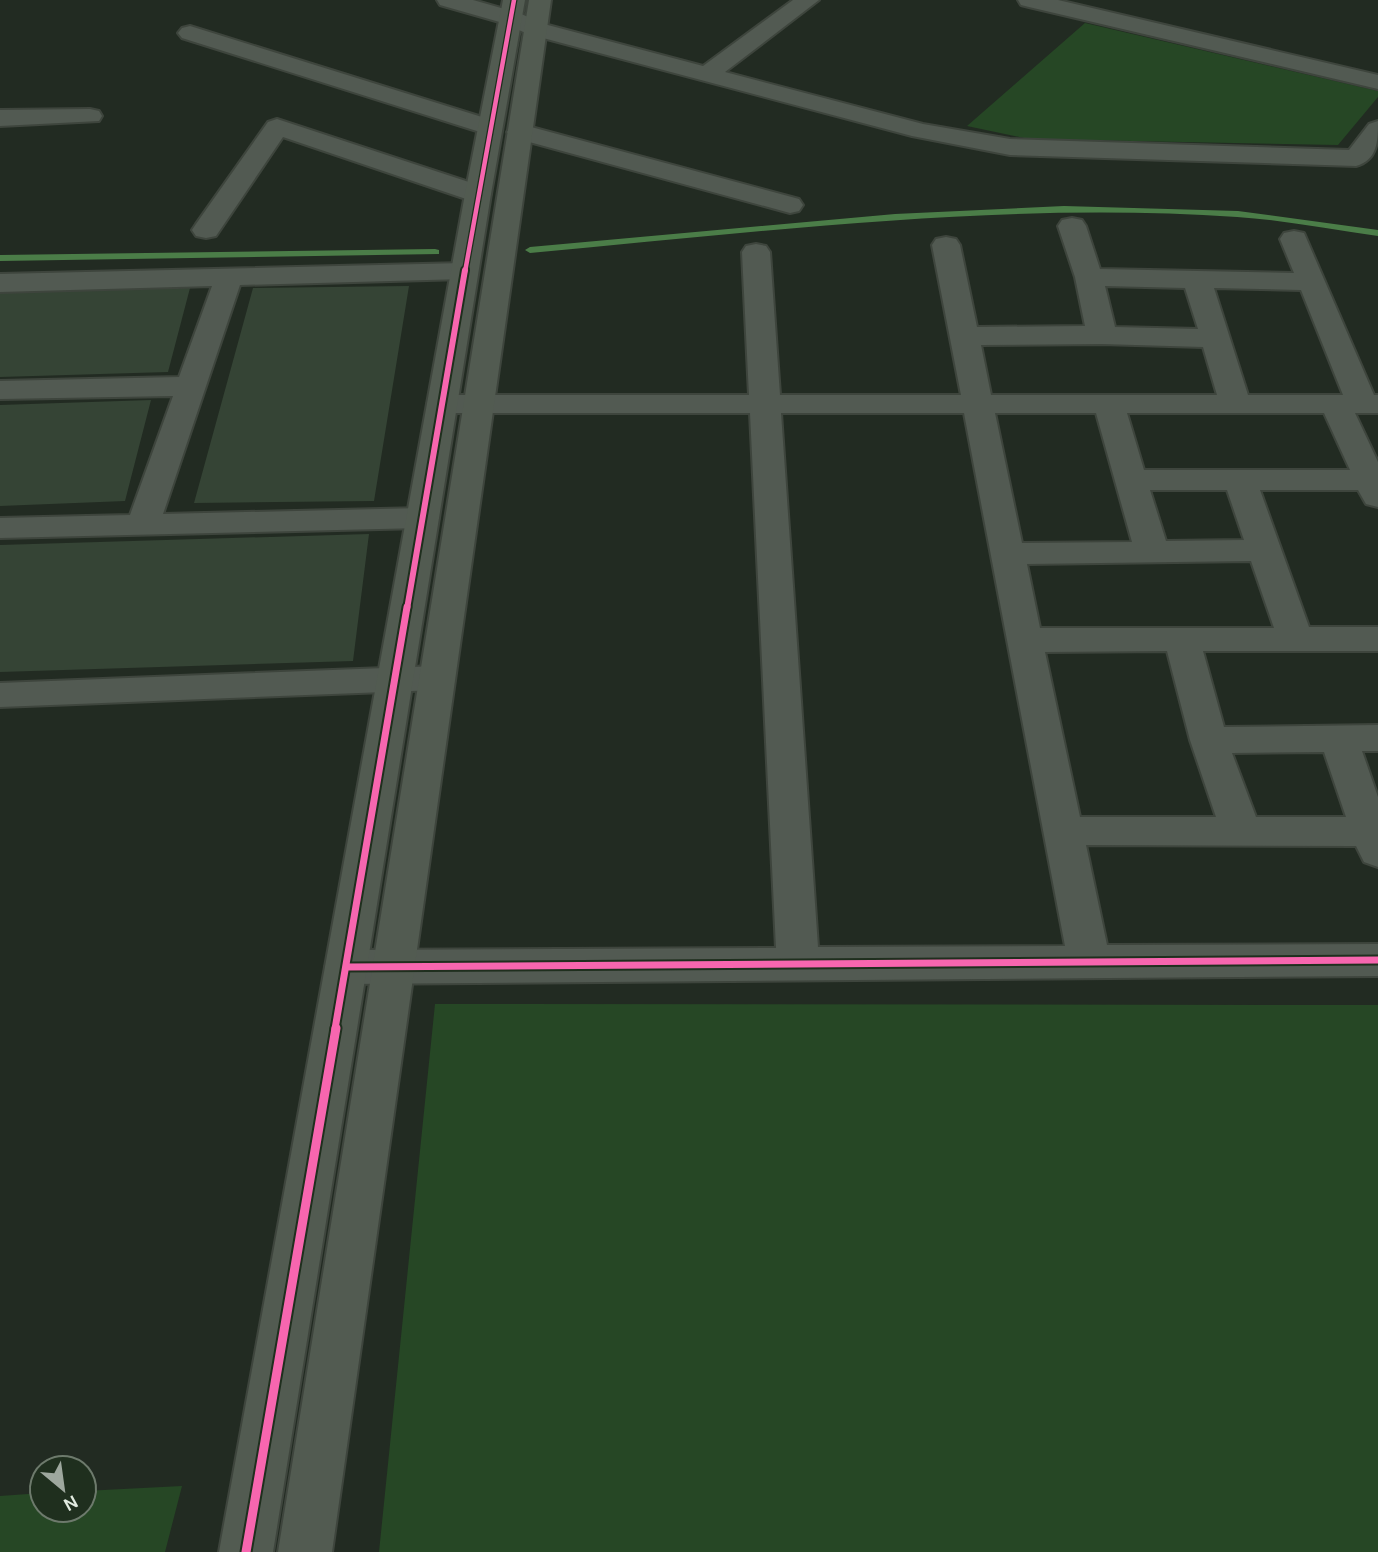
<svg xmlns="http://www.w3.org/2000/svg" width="1378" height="1552" font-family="Karla,sans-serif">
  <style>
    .green { fill: #264725 }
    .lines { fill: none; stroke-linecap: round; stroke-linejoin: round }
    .stream { fill: #4b7d48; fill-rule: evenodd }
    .building { fill: #354435 }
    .street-casing { stroke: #3e453d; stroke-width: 4 }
    .secondary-casing { stroke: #3e453d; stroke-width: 4 }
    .street { fill: #525a52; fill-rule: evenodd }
    .secondary { fill: #525b51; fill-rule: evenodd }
    .cycleway-far3-casing { stroke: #1f2f1e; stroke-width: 7 }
    .cycleway-far2-casing { stroke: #1f2f1e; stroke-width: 10 }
    .cycleway-far1-casing { stroke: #1f2f1e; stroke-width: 11 }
    .cycleway-casing { stroke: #1f2f1e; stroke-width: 13 }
    .cycleway-far3 { stroke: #f766af; stroke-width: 4.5 }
    .cycleway-far2 { stroke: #f766af; stroke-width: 6 }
    .cycleway-far1 { stroke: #f766af; stroke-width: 7 }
    .cycleway { stroke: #f766af; stroke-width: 9 }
  </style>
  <rect width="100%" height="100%" fill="#222b22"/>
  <!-- green -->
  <path class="green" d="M1085 23 1378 91V97L1338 145 1029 139 967 126Z
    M435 1004 1378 1005V1552H379Z
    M182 1486 165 1552H0V1496L42 1493V1510H84V1491Z"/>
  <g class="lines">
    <!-- stream -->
    <path class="stream" d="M1064 206 1238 211 1378 230V236C1331 230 1284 220 1237 217 1001 201 764 232 530 253L525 250 530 247 895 214Z
      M435 249 439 250V254L0 261V255Z"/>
  </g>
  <!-- building -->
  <path class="building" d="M409 286 374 501 194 503 253 288Z
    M190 288 168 372 0 377V293Z
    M151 400 125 501 0 506V405Z
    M369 534 353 661 0 672V545Z"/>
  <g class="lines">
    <!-- street casing -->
    <g class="street-casing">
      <path id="street" d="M437 0H473L519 13 544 24 703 66 793 0H819L725 72 923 124 1010 139 1349 150 1369 124 1378 121C1378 140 1378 160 1356 166L1010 155 912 136 528 34 503 23 440 5Z
        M1018 0H1058L1378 75V89L1029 7 1021 5Z
        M190 26 498 122 502 127 498 132 489 135 480 132 182 38 178 33 182 28Z
        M90 109 99 111 102 116 99 121 0 126V110Z
        M277 119 487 188 491 194 487 200 478 202 469 200 283 137 216 236 206 238 196 236 192 230 196 224 268 122Z
        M520 124 799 199 803 205 799 211 790 213 511 137 507 132 511 127Z
        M1072 218 1082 220 1086 226 1100 269 1294 273 1280 239 1284 233 1294 231 1304 233 1374 395H1378V413H1355L1378 462V507L1366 504 1358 490H1260L1309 627H1378V651H1203L1224 727 1378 725V751H1362L1378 797V867L1364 862 1356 846 1086 845 1107 945 1378 944V976L346 984 331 979 325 967 331 955 346 950 776 948 750 413H442L431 411 427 404 431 397 442 395H749L742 252 746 246 756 244 766 246 770 252 780 395H961L932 245 936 239 946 237 956 239 960 245 977 327 1085 326 1075 277 1058 226 1062 220ZM1105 286 1185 288 1198 329 1115 327ZM1214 288 1301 290 1343 395H1248ZM1102 344 1203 347 1217 395H991L981 345ZM781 413H964L1065 946 818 947ZM995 413H1096L1132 542 1022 543ZM1127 413H1324L1350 470H1144ZM1150 490H1227L1244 540 1166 541ZM1251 561 1274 628H1040L1027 564ZM1167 651 1190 740 1216 817H1080L1045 652ZM1324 752 1346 817H1256L1232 753Z
        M464 263 474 265 478 271 474 277 464 279 240 285 163 514 422 508 434 511 439 518 434 525 422 528 0 538V518L130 515 173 396 0 399V381L179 377 212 286 0 292V274Z
        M437 666 450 669 455 678 450 687 437 690 0 707V683Z"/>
    </g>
    <!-- secondary casing -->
    <g class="secondary-casing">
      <path id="secondary" d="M503 0H525L491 194 273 1552H219L465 194Z
        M529 0H551L332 1552H278Z"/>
    </g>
    <!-- street -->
    <use href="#street" class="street"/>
    <!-- secondary -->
    <use href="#secondary" class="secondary"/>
    <!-- cycleway-far3 casing -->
    <g class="cycleway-far3-casing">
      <path id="cycleway-far3" d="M465 272 514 0"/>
    </g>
    <!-- cycleway-far2 casing -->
    <g class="cycleway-far2-casing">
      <path id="cycleway-far2" d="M407 609 465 270"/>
    </g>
    <!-- cycleway-far1 casing -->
    <g class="cycleway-far1-casing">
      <path id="cycleway-far1" d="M346 967 1378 960
        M335 1029 407 607"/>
    </g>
    <!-- cycleway casing -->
    <g class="cycleway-casing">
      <path id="cycleway" d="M246 1552 336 1028"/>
    </g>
    <!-- cycleway-far3 -->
    <use href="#cycleway-far3" class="cycleway-far3"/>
    <!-- cycleway-far2 -->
    <use href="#cycleway-far2" class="cycleway-far2"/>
    <!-- cycleway-far1 -->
    <use href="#cycleway-far1" class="cycleway-far1"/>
    <!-- cycleway -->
    <use href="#cycleway" class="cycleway"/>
  </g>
  <!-- north arrow -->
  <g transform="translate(63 1489) rotate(151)"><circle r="33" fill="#1f2f1e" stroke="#6d7a6c" stroke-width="2"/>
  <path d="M0-5L12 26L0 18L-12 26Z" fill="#9ea89e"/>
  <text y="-10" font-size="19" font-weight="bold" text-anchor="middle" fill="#e1ebe0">N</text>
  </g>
</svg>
